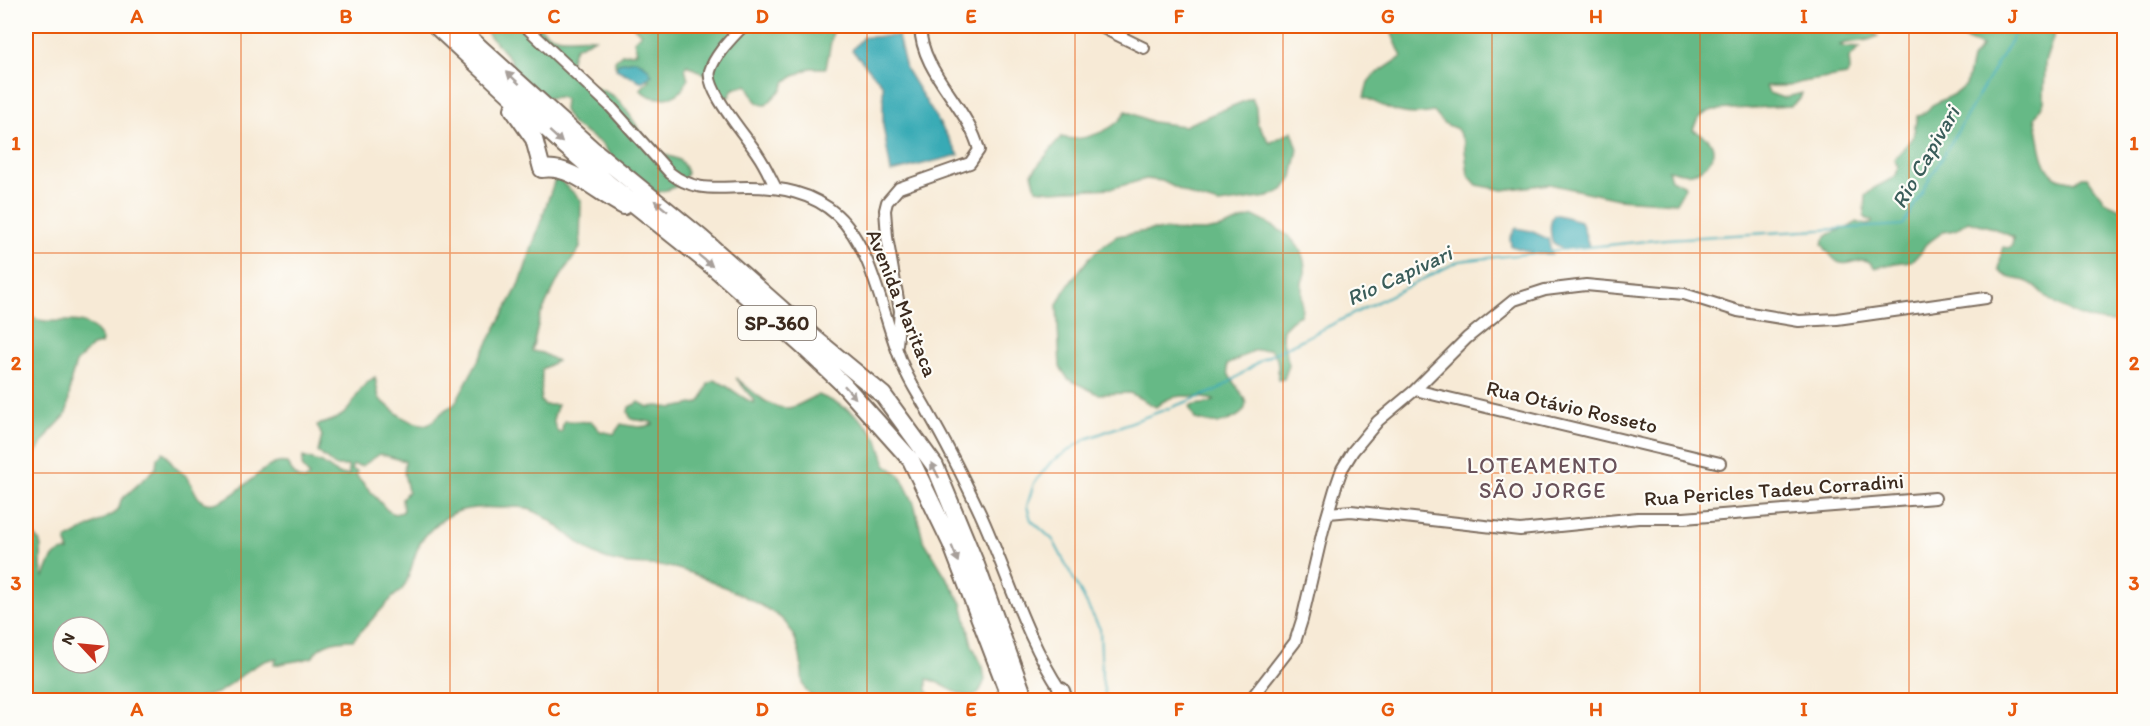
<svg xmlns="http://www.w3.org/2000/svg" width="2150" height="726" font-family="Itim,sans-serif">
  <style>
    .forest { fill: #66b986; stroke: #507252; stroke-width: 1.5; fill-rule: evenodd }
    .water { fill: #39aab5; stroke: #3a6a6a; stroke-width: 1.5 }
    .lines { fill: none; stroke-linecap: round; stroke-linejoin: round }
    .stream { stroke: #39aab5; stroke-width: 2 }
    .minor-casing { stroke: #7d6d5e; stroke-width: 14 }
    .highway-casing { stroke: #7d6d5e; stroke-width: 20 }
    .minor { stroke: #fff; stroke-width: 10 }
    .highway { stroke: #fff; stroke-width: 16 }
    .oneway { fill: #a79f9a }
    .grid { fill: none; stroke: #e8590c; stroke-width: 1.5; stroke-opacity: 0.55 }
    .labels { text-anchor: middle; stroke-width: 4.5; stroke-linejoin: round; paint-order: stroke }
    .shield { fill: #fdfcf7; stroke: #75695f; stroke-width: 1.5 }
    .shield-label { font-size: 20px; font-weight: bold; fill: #3b2a1e }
    .street-label { font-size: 21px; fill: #3b2a1e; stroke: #fdfcf7 }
    .water-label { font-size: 22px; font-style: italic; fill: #3a5d5a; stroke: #fdfcf7 }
    .neighbourhood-label { font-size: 22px; letter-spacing: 1.5px; fill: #69525a; stroke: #fdfcf7 }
    .neatline { fill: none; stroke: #e8590c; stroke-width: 2 }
    .grid-label { font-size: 20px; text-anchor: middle; font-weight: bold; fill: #e8590c }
  </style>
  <rect width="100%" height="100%" fill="#fdfcf7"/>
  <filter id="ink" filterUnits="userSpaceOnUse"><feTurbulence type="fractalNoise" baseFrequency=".0167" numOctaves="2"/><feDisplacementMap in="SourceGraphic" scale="12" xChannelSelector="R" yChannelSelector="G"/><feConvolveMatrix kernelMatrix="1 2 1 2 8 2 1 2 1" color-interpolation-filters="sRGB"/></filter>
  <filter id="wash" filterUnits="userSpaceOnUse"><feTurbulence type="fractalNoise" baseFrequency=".008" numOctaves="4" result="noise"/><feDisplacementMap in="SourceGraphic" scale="24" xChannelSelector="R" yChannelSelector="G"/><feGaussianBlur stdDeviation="1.35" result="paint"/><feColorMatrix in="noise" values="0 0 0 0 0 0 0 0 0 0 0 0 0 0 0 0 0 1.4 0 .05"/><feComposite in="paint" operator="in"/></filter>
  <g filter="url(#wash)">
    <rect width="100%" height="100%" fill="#f7ead6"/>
    <!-- forest -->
    <path class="forest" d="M481 26H539C555 45 573 35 595 38 574 51 575 39 569 69 573 73 577 79 582 82 593 88 606 90 616 98 631 111 643 141 655 150 670 160 681 153 687 173 682 187 671 189 658 192V200L614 160 602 144 572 124 564 110 565 99 560 97 546 98 518 79 510 59Z
      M633 26H839L833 31 826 68H810L798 74 786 81 782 89 766 105C752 105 753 92 747 85L733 89 729 97H724L708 76 687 65 685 68 688 79C686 83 683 89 680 92 670 101 648 100 640 89L650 80 631 77 615 66V60L622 54 637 52 634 41 641 34Z
      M1401 26H1843L1848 32H1872L1878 36C1867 43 1852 40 1840 45L1844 47 1860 48 1849 58 1850 69 1847 75 1802 82 1789 86H1766L1769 93 1783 98 1802 93 1800 99 1791 106 1713 110C1702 114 1696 119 1693 130 1698 133 1705 135 1709 140 1720 154 1706 169 1692 173 1686 175 1675 171 1668 170L1671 179 1684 185 1685 187 1676 203 1618 199 1549 184 1503 190 1477 185 1468 175 1464 142 1457 129 1443 123 1434 112C1404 118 1390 110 1364 97L1368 82 1373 76 1402 57 1392 34Z
      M1966 26H2057L2045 62 2044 102 2035 118C2040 134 2039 166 2056 177 2061 180 2069 180 2075 182L2082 177H2087L2105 202 2124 211V321C2099 325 2071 315 2050 300 2043 295 2036 285 2028 282 2018 278 2006 280 1999 270 2001 263 2000 253 2003 247L2008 248 2012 246 2013 237 1993 228 1968 221 1955 230 1943 232 1925 245 1920 254 1911 261 1895 263 1875 268C1863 250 1852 269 1838 262 1832 259 1826 249 1822 244 1828 227 1845 234 1856 222L1867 225 1872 223V220L1867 219 1864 216 1865 196 1874 188 1895 177 1898 167 1894 159 1913 138 1917 116 1926 112 1932 105 1958 92 1966 85 1972 59 1982 46 1959 37Z
      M1252 98 1256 108 1257 123 1270 143 1292 131 1298 149 1292 178 1283 190 1268 197 1219 204 1194 197 1162 181 1146 179 1113 188 1052 191 1036 189 1032 173 1061 137C1082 143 1117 130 1126 111L1152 122 1184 126Z
      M556 176 581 200 580 248 557 282 540 316 532 351 542 353 557 361 542 369 541 401 544 405H558C553 416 551 422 559 433L562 431 563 423 565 421 592 422 600 431 614 434 621 424C631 426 643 429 653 424L651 422 631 419 628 412 629 407 639 402 648 407 658 406 673 408 698 403 702 399 708 384 714 380C729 385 739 397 754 403L753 399 736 378C752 390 772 413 793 407 802 404 810 398 819 395L839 404 856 415 870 429 878 440 886 465 900 475 914 503 923 539 962 603 972 645 983 667 985 680C983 684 981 690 978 693 966 705 941 680 927 679V691L939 700 909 699 817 700C798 688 804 682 801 662 799 648 794 632 784 621 768 605 697 573 674 568 651 563 625 567 603 558 573 546 551 510 518 507 512 507 506 508 500 508 487 507 472 507 459 511 443 517 423 533 417 550 412 562 411 576 403 588 401 592 396 594 393 597 380 611 366 626 353 640 338 640 319 642 313 657 303 661 288 661 275 665L274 664 277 658C253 661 239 680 219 692 213 695 206 696 200 697L199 700H26V532C52 539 35 563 44 577 49 564 52 550 69 551L66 543 67 539 115 513 119 508 121 500 156 468 157 458 163 452C169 455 169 461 174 466 178 471 184 473 188 478 193 485 197 502 207 503 229 508 259 466 278 463 281 462 284 463 287 463 292 471 295 480 305 480L309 476 302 466 303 457 322 463 338 474 349 475 348 466H335L318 452 322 436 317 425C363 415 346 394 375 377L379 398C396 413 405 423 428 425L446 409 454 405 520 283ZM380 454 405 461 404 473 408 491 402 499 403 512 394 514 387 510 356 475 357 472 351 469 353 465 362 466ZM63 627H99V663H63Z
      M1253 216C1276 227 1304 239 1305 269 1306 274 1303 278 1302 283 1301 293 1303 303 1301 315L1294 318 1283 329 1282 337 1289 365 1284 379 1278 380C1278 369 1280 356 1270 349L1253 351 1227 365C1225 384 1263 402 1236 417 1219 426 1213 424 1195 419L1189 407C1197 402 1209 406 1215 400 1194 397 1173 390 1156 407L1130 393 1098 394 1068 379 1060 367 1057 305 1064 291 1089 258 1105 244 1117 236 1152 230 1205 231 1221 228Z
      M26 314C53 333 83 305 102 340L101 344 92 346 76 363 71 379 68 407 65 416 50 432 26 467Z"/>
    <!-- water -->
    <path class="water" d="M898 36 906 69 959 155 891 172 883 126V85L852 50 863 37Z
      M636 60 647 67 652 75 642 82 616 69 618 63Z
      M1554 214 1581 221 1589 246 1563 249 1552 242C1550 232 1549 223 1554 214Z
      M1516 228 1531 231 1548 239 1552 254H1537L1511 246 1510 238Z"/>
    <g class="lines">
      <!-- stream -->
      <path class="stream" d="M1550 251 1666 239 1903 225 2019 26
        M1106 700 1102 679 1100 629 1053 540 1031 520 1027 506 1034 483 1051 462 1086 439 1218 390 1263 359 1459 261 1535 253"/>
    </g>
  </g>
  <g filter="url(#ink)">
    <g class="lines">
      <!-- minor casing -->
      <g class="minor-casing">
        <path id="minor" d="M525 26 610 106 670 173C695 193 719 187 748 187 780 187 812 192 837 215 875 250 883 322 904 368 910 383 920 397 928 412 947 445 964 479 980 513 1007 572 1025 637 1061 691
          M743 26C732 38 715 54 710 71 705 90 747 137 758 155 765 165 770 177 776 188
          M1099 26 1144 48
          M897 345 900 311 887 237 885 210 887 202 899 188 970 163 979 150C968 106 921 73 920 26
          M1415 390 1720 463
          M1329 513 1351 511 1520 530 1638 518H1684L1935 498
          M1250 700 1295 642 1302 620 1323 530 1335 489 1342 469 1353 451 1378 421 1415 390 1467 338 1514 300 1545 290 1586 285 1684 294 1738 311 1799 321 1837 319 1986 298"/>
      </g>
      <!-- highway casing -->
      <g class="highway-casing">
        <path id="highway" d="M436 26 562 143 609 184 717 270 804 347 843 384 911 460 951 543 1011 700
          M456 26 592 149 701 238 814 338 883 395 935 466 976 565 1025 700
          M513 109 534 139 542 169C572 164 599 194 624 206
          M1061 691 1064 700"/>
      </g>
      <!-- minor -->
      <use href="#minor" class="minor"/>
      <!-- highway -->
      <use href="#highway" class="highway"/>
    </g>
    <!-- one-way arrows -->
    <defs><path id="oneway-solid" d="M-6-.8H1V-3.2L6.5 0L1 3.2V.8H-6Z" transform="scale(1.5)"/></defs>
    <g class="oneway">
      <use href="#oneway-solid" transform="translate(513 78) rotate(-137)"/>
      <use href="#oneway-solid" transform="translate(556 137) rotate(42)"/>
      <use href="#oneway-solid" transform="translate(661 206) rotate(-141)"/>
      <use href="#oneway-solid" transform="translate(706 261) rotate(39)"/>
      <use href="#oneway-solid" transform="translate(850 392) rotate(48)"/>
      <use href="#oneway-solid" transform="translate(935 470) rotate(-117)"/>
      <use href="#oneway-solid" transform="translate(955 554) rotate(68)"/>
    </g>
  </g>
  <!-- grid -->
  <path class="grid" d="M241 26V700M450 26V700M658 26V700M867 26V700M1075 26V700M1283 26V700M1492 26V700M1700 26V700M1909 26V700M26 253H2124M26 473H2124"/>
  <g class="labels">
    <!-- shield labels -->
    <rect class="shield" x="738" y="306" width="78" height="34" rx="4.5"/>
    <g class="shield-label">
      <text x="777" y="330">SP-360</text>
    </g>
    <!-- street labels -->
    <g class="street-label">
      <text transform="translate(902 303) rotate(68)" y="7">Avenida Maritaca</text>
      <text transform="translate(1572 407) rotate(13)" y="7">Rua Otávio Rosseto</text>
      <text transform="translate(1774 490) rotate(-4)" y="7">Rua Pericles Tadeu Corradini</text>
    </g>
    <!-- water labels -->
    <g class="water-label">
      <text transform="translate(1925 157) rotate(-60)" y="8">Rio Capivari</text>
      <text transform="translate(1399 275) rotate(-25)" y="8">Rio Capivari</text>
    </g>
    <!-- neighbourhood labels -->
    <g class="neighbourhood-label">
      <text x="1543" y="473">LOTEAMENTO<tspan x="1543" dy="25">SÃO JORGE</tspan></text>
    </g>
  </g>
  <!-- margin -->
  <rect width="2150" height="726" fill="none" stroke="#fdfcf7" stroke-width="66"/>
  <!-- north arrow -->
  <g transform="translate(81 645) rotate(296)"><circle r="28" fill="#fdfcf7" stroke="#afa8a0" stroke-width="1.5"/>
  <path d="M0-4.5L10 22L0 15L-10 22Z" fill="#c8321e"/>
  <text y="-9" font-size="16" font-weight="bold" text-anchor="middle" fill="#3b2a1e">N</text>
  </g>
  <rect x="33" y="33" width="2084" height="660" class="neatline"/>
  <g class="grid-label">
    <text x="137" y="23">A</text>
    <text x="346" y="23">B</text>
    <text x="554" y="23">C</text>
    <text x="762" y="23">D</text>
    <text x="971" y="23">E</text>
    <text x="1179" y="23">F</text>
    <text x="1388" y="23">G</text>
    <text x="1596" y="23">H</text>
    <text x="1804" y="23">I</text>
    <text x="2013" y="23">J</text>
    <text x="16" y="150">1</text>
    <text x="2134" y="150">1</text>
    <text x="16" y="370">2</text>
    <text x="2134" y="370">2</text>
    <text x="16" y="590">3</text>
    <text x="2134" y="590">3</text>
    <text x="137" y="716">A</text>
    <text x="346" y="716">B</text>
    <text x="554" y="716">C</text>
    <text x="762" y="716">D</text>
    <text x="971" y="716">E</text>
    <text x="1179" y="716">F</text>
    <text x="1388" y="716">G</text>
    <text x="1596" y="716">H</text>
    <text x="1804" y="716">I</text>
    <text x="2013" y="716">J</text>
  </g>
</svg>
